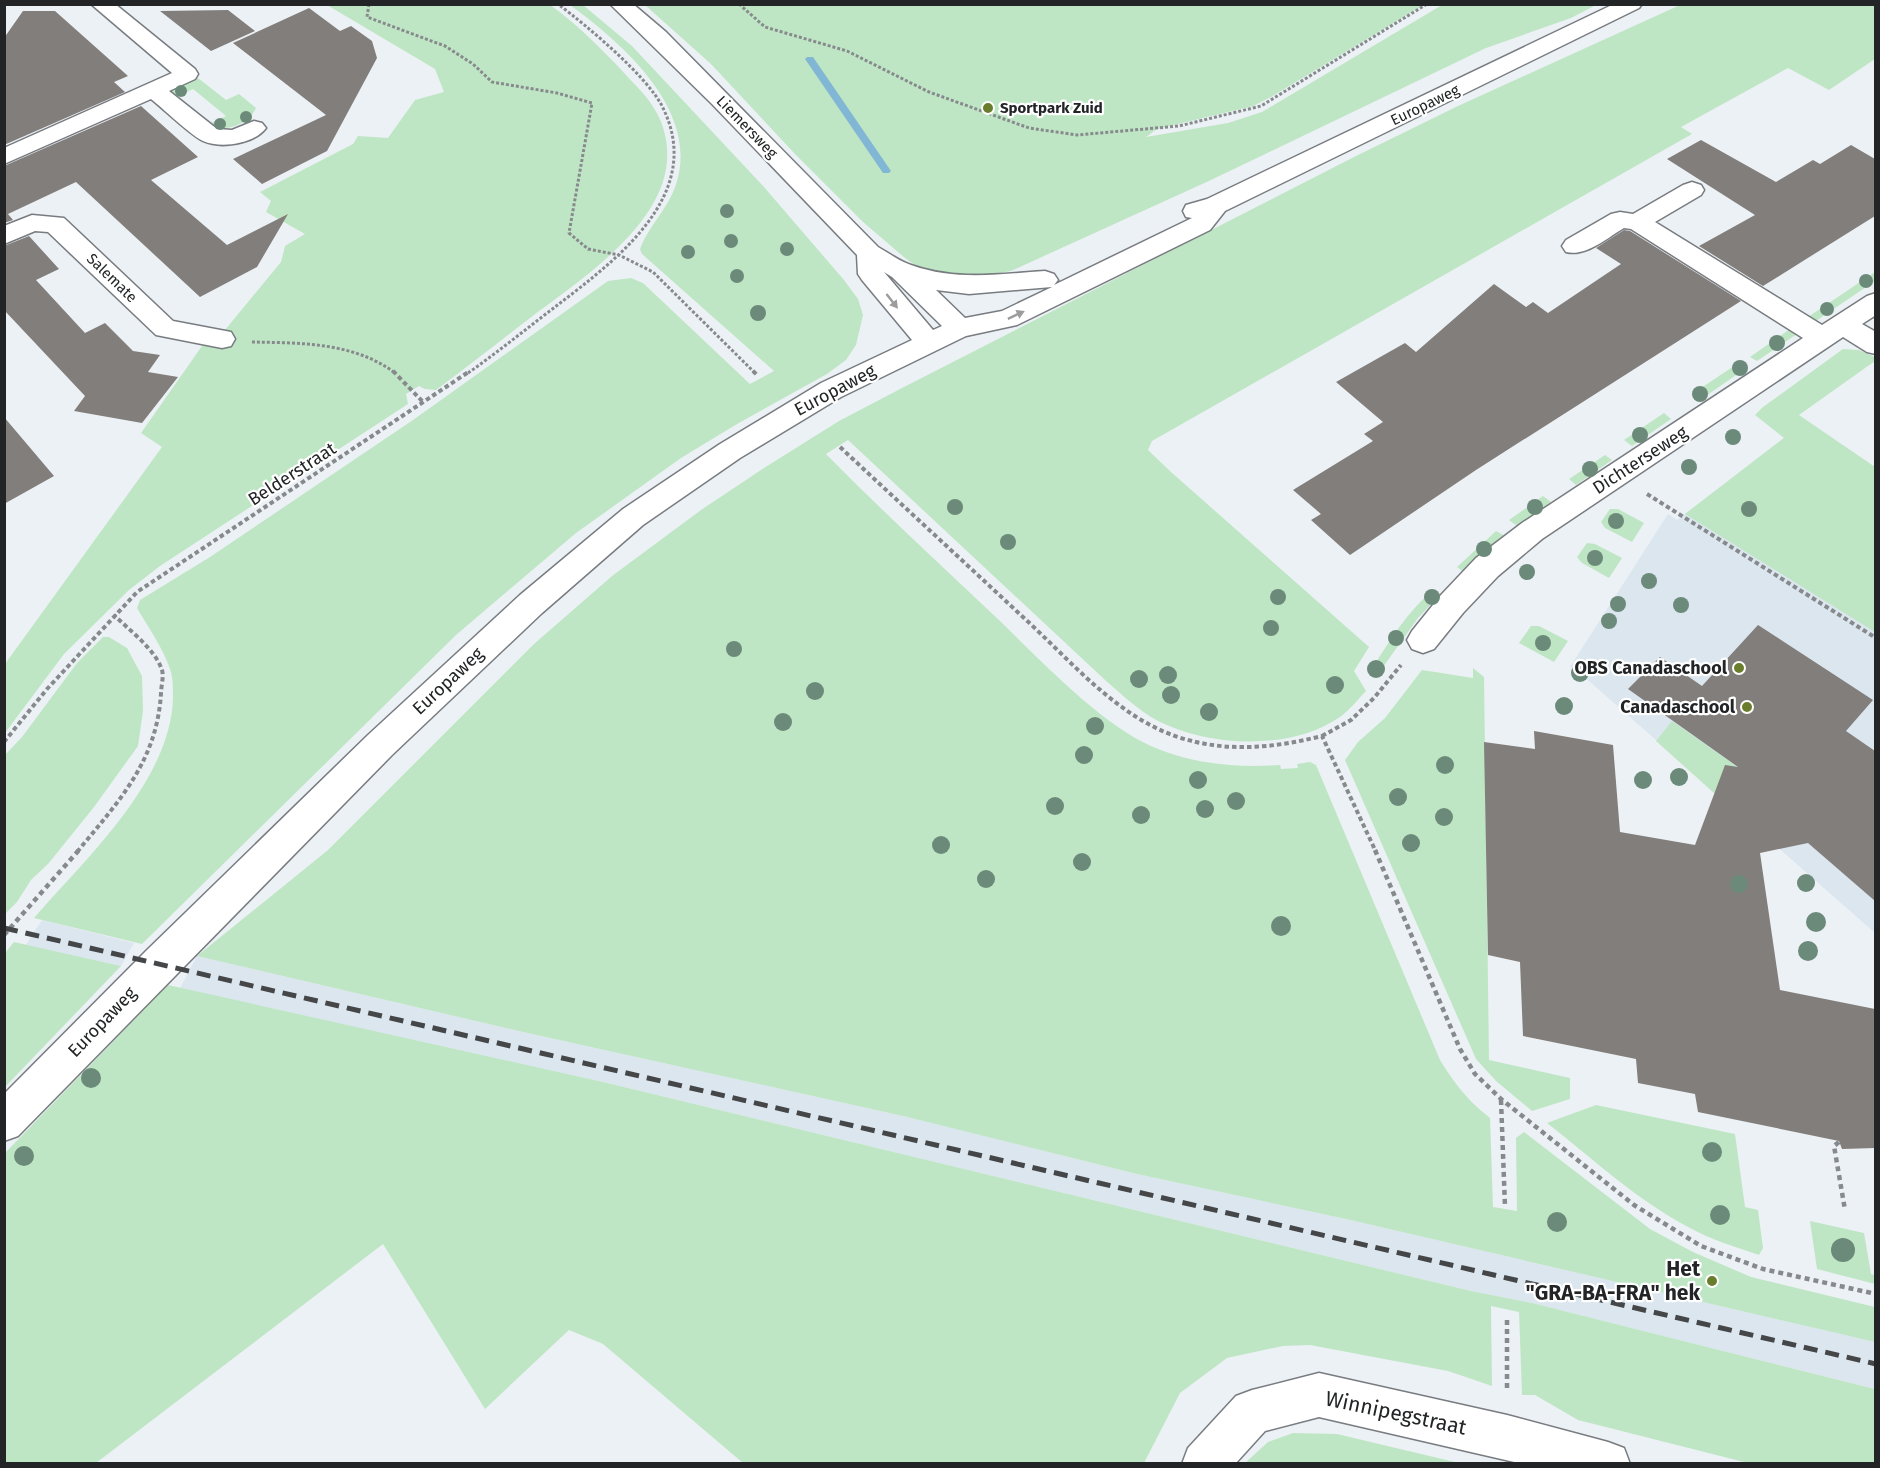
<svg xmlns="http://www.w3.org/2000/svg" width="1880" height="1468" font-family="'Fira Sans',sans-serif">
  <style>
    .built { fill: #dbe6ef }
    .green { fill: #bfe6c4 }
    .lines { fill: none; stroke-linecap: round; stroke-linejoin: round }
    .stream { fill: #81b7d4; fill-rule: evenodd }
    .building { fill: #827e7b }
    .minor-casing { stroke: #787c80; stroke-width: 3 }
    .major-casing { stroke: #787c80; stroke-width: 3 }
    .path-far2 { stroke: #878a8d; stroke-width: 3; stroke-dasharray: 3 2; stroke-linecap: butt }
    .path-far1 { stroke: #878a8d; stroke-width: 4; stroke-dasharray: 4.5 3; stroke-linecap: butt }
    .path { stroke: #878a8d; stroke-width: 4.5; stroke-dasharray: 5 4; stroke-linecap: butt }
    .minor { fill: #fff; fill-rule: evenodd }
    .major { fill: #fff; fill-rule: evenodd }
    .rail { stroke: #444648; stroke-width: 5; stroke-dasharray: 14 8; stroke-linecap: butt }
    .tree { fill: #6c8a79 }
    .oneway { fill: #9c9c9d }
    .poi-dot { fill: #6a7d2c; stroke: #fff; stroke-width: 2 }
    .labels { text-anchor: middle; stroke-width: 4.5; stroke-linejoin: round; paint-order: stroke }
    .far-street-label { font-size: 15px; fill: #222425; stroke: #fff }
    .far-poi-label { font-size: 15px; font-weight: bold; fill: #222425; stroke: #fff; text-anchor: start }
    .street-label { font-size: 18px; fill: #222425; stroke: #fff }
    .poi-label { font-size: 18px; font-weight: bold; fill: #222425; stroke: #fff; text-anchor: end }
    .near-poi-label { font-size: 21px; font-weight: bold; fill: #222425; stroke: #fff; text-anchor: end }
    .near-street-label { font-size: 21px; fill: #222425; stroke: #fff }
  </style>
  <rect width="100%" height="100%" fill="#ecf1f5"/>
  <!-- built -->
  <path class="built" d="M1806 421 1875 467V933L1580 673 1570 667 1668 514 1677 520Z
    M42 920 134 943 121 966 26 945Z
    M197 956 523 1032 903 1116 1137 1174 1346 1219 1875 1342V1389L1532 1303 1471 1291 603 1082 180 988Z"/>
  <!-- green -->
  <path class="green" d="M549 4C578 25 602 49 626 75 636 86 648 97 655 110 662 121 666 135 667 148 673 221 580 280 530 318 499 342 468 366 436 390L425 389 419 386 406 394 408 404 160 566 129 590 64 654 5 733V664L162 447 141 433 202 346 225 330 281 262 285 246 305 234 266 212 271 201 260 192 353 144 358 136 388 138 415 100 444 92 435 69 327 5Z
    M570 5H583L632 46 764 187 844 280 858 299 863 315 856 345 846 360 827 374 737 424 681 458 576 533 456 635 142 944 34 918C86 858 172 780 173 696 173 688 173 677 170 669 163 648 148 627 137 608L140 600 210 557 413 420 608 281 631 278 643 283 750 384 774 371 642 254 640 249C649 225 670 207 677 181 698 109 622 43 570 5Z
    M645 5H1423L1271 97 1253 106 1157 129 1146 137 1228 123 1262 112 1442 5H1596L1571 18 1486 48 1211 180 1011 271 973 278 937 274 918 267 905 258 863 222 795 154 711 64Z
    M1680 5H1875V59L1829 90 1788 68 1681 127 1692 134 1152 441 1148 450 1171 472 1369 647 1354 671 1366 691C1358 699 1350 710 1340 717 1291 751 1210 747 1158 721 1138 710 1121 694 1104 679L848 440 826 454C882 511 942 566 1000 621 1040 660 1101 724 1151 746 1192 764 1236 768 1280 765L1281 769 1298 768 1297 764 1310 762 1316 765 1440 1060C1454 1083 1469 1102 1490 1118L1493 1207 1517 1211 1516 1138 1524 1132 1650 1229 1693 1252 1751 1277 1875 1307V1342L1346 1219 1137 1174 903 1116 523 1032 197 956 328 850 534 644 612 576 701 510 764 468 839 421 902 388 1356 156 1458 106Z
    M198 78 226 100 239 94 256 108C248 125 231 128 213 130L207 125 226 116 193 89 174 98 167 93Z
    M1875 272V281L1810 325 1802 321Z
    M1790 329 1797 334 1757 361 1750 357Z
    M1843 349 1859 350 1875 357V361L1799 415 1875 467V632L1685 514 1784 438 1755 415 1763 407Z
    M1737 364 1745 369 1700 400 1692 394Z
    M1664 413 1671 419 1632 446 1624 440Z
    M1605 455 1612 460 1576 485 1569 479Z
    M1543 496 1551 502 1517 526 1509 520Z
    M1610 509H1618L1644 523 1632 542 1605 528 1601 522Z
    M1496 531 1505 536 1465 573 1457 567Z
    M1587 543 1595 544 1622 558 1609 578 1582 563 1577 557Z
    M1432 591 1439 596 1418 618 1378 674 1373 667C1390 640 1407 612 1432 591Z
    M1531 626H1539L1568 641 1554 662 1519 643Z
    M103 637H109L127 648 142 676 143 711 138 746 94 807 48 864 31 880 17 902 5 914V755L22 737 77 663Z
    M1473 668 1484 677 1489 1060 1570 1078V1099L1532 1111 1496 1081 1476 1059 1345 760 1358 742 1385 718 1422 670 1473 678Z
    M1672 721 1776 794 1714 793 1656 741Z
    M14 942 121 966 5 1087V953Z
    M168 985 603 1082 1471 1291 1532 1303 1875 1389V1463H1748L1578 1420 1535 1395H1522L1519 1312 1491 1306 1492 1386 1448 1371 1310 1345 1283 1346 1227 1358 1180 1393 1144 1463H743L603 1344 569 1330 485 1409 383 1244 96 1463H5V1153Z
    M1596 1105 1735 1134 1745 1207 1758 1210 1763 1248 1759 1255C1735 1247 1712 1240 1690 1228 1638 1201 1593 1159 1547 1123Z
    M1810 1221 1864 1233 1871 1274 1875 1275V1284L1817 1269Z
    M1293 1433 1337 1434 1459 1463H1245L1268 1442Z"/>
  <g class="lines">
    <!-- stream -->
    <path class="stream" d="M807 57H813L891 171 889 173H883L805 59Z"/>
  </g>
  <!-- building -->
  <path class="building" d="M309 8 340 31 351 26 372 41 377 58 327 151 262 184 233 159 326 115 233 43Z
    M228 10 255 31 211 51 160 11Z
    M23 11H55L128 76 114 82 125 92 4 145V38Z
    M141 106 198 157 151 180 227 245 288 214 257 267 200 297 76 182 8 214 13 220 4 223V166Z
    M1701 140 1776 182 1813 160 1820 164 1851 145 1875 159V216L1763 286 1699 246 1755 215 1667 159Z
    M1624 230 1630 231 1741 301 1476 470 1350 555 1311 520 1321 514 1293 490 1373 441 1364 434 1383 422 1336 382 1405 343 1416 352 1494 284 1526 307 1533 302 1548 313 1621 264 1596 248Z
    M29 236 59 269 36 280 85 333 105 323 133 351 160 355 148 372 178 377 142 423 74 411 85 396 4 310V246Z
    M4 417 54 476 4 504Z
    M1758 625 1873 700 1846 731 1875 751V901L1808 843 1760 853 1780 990 1875 1009V1148L1842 1149 1839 1141 1698 1112 1695 1094 1638 1083 1636 1059 1523 1036 1520 962 1488 955 1484 742 1535 749 1534 731 1613 745 1620 832 1695 845 1725 765 1738 767 1628 689 1660 657 1702 686Z"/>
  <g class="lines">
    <!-- minor casing -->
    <g class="minor-casing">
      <path id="minor" d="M91 4H115L195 69 198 74 195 79 169 91 217 129 232 130 254 121 262 123 266 128C254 144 221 149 203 141 189 134 165 110 151 99L4 164V148L172 73Z
        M1692 182 1701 185 1704 190 1701 195 1655 222 1822 325 1867 296 1876 293V315L1862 324 1876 332V354L1867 352 1843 337 1542 539 1498 576 1463 613 1434 649 1423 653 1412 649 1407 640 1412 631 1441 595 1476 558 1522 523 1803 338 1631 229 1624 228C1607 238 1586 257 1566 252L1562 246 1566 240 1611 214 1620 212 1633 214 1683 185Z
        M32 215 64 218 173 321 231 332 235 339 231 346 222 348 156 335 48 232 35 231 4 244V226Z
        M1319 1373 1507 1415 1608 1442 1624 1448 1630 1464H1523L1319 1417 1265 1431 1235 1464H1182L1188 1448 1236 1396 1252 1390Z"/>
    </g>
    <!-- major casing -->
    <g class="major-casing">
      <path id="major" d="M610 4H633L666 32 878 247C889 253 899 261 911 265 955 281 999 274 1045 271L1054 274 1058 280 1054 285 1192 218 1186 217 1183 211 1186 205 1207 199 1614 4H1642L1639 8 1225 211 1210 230 1017 325 966 336 841 397 740 458 643 525 542 613 392 755 18 1136 4 1141V1094L146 951 368 735 520 595 623 509 720 444 821 383 912 340 862 280 858 274 857 255 712 104ZM884 272 892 277 942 326 933 330ZM1052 287 1002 311 965 318 936 290 969 294Z"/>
    </g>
    <!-- path-far2 -->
    <path class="path-far2" d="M369 4 367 17 445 46 473 64 492 82 557 93 592 103 569 233 588 249 619 255 653 272 755 373
      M739 4 765 27 847 51 929 92 1029 128 1077 135 1179 126 1261 106 1427 4
      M252 342C300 343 354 342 395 373
      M468 373C498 352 526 329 555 307 616 260 707 194 662 106 646 75 587 26 558 4"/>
    <!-- path-far1 -->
    <path class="path-far1" d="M393 371 424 403
      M753 371 757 375
      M840 447C901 504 963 561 1024 618 1070 660 1117 717 1178 737 1227 753 1273 748 1322 736L1376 852
      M1647 494 1876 638
      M1322 736 1351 720 1374 698 1401 665
      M4 742 47 689 137 592 470 371
      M77 852C118 802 157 762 161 693 161 687 164 677 162 670 155 649 129 630 114 615"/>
    <!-- path -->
    <path class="path" d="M1375 850 1460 1049 1475 1074 1501 1099 1634 1205 1701 1246 1763 1269 1876 1294
      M4 935 79 850
      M1501 1100 1505 1207
      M1839 1142 1834 1146 1845 1210
      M1507 1320V1392"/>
    <!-- minor -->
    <use href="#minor" class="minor"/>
    <!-- major -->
    <use href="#major" class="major"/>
    <!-- rail -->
    <path class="rail" d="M4 928 1876 1364"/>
  </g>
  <!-- trees -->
  <g class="tree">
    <circle cx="181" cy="91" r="6"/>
    <circle cx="246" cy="117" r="6"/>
    <circle cx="220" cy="124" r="6"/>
    <circle cx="727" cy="211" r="7"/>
    <circle cx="731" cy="241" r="7"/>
    <circle cx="787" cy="249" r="7"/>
    <circle cx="688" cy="252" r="7"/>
    <circle cx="737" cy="276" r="7"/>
    <circle cx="1866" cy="281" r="7"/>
    <circle cx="1827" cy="309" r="7"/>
    <circle cx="758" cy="313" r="8"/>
    <circle cx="1777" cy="343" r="8"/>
    <circle cx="1740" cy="368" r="8"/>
    <circle cx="1700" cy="394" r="8"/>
    <circle cx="1640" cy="435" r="8"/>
    <circle cx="1733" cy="437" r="8"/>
    <circle cx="1689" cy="467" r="8"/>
    <circle cx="1590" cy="469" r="8"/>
    <circle cx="955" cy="507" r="8"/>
    <circle cx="1535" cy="507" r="8"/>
    <circle cx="1749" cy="509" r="8"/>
    <circle cx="1616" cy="521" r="8"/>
    <circle cx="1008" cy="542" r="8"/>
    <circle cx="1484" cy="549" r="8"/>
    <circle cx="1595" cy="558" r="8"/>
    <circle cx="1527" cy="572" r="8"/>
    <circle cx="1649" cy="581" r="8"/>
    <circle cx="1278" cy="597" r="8"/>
    <circle cx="1432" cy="597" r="8"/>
    <circle cx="1618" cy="604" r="8"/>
    <circle cx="1681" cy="605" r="8"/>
    <circle cx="1609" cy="621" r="8"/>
    <circle cx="1271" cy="628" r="8"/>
    <circle cx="1396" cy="638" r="8"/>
    <circle cx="1543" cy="643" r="8"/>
    <circle cx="734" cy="649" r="8"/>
    <circle cx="1376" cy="669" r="9"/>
    <circle cx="1580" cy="673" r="9"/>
    <circle cx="1168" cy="675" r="9"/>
    <circle cx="1139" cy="679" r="9"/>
    <circle cx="1335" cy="685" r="9"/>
    <circle cx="815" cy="691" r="9"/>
    <circle cx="1171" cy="695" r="9"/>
    <circle cx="1564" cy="706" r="9"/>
    <circle cx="1209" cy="712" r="9"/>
    <circle cx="783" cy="722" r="9"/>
    <circle cx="1095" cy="726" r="9"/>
    <circle cx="1084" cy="755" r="9"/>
    <circle cx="1445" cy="765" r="9"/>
    <circle cx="1679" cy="777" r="9"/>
    <circle cx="1198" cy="780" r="9"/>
    <circle cx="1643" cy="780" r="9"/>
    <circle cx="1398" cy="797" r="9"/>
    <circle cx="1236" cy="801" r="9"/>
    <circle cx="1055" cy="806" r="9"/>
    <circle cx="1205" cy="809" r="9"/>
    <circle cx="1141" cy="815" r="9"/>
    <circle cx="1444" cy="817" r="9"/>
    <circle cx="1411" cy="843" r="9"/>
    <circle cx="941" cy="845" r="9"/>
    <circle cx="1082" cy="862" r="9"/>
    <circle cx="986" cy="879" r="9"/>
    <circle cx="1806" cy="883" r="9"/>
    <circle cx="1739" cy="884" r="9"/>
    <circle cx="1816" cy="922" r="10"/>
    <circle cx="1281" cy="926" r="10"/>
    <circle cx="1808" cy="951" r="10"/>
    <circle cx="91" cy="1078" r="10"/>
    <circle cx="1712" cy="1152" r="10"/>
    <circle cx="24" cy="1156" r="10"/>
    <circle cx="1720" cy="1215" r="10"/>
    <circle cx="1557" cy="1222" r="10"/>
    <circle cx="1843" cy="1250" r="12"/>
  </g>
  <!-- one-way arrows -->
  <defs><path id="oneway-solid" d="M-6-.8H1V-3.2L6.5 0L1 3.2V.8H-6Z" transform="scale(1.5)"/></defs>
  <g class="oneway">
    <use href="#oneway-solid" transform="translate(892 301) rotate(52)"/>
    <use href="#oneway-solid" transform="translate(1016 315) rotate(-25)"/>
  </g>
  <!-- markers -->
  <g class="poi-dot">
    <circle cx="988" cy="108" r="6"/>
    <circle cx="1739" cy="668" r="6"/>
    <circle cx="1747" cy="707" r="6"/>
    <circle cx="1712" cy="1281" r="6"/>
  </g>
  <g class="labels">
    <!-- far-street labels -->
    <g class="far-street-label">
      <text transform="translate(1425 105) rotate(-26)" y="5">Europaweg</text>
      <text transform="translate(747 127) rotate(46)" y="5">Liemersweg</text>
      <text transform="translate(112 278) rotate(44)" y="5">Salemate</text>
    </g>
    <!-- far-poi labels -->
    <g class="far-poi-label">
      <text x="1000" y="113">Sportpark Zuid</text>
    </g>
    <!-- street labels -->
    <g class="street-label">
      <text transform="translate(835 390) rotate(-28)" y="6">Europaweg</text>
      <text transform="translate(1640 460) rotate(-33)" y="6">Dichterseweg</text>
      <text transform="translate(292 474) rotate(-33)" y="6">Belderstraat</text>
      <text transform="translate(448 681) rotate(-43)" y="6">Europaweg</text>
      <text transform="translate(102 1022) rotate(-46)" y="6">Europaweg</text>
    </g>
    <!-- poi labels -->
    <g class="poi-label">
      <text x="1727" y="674">OBS Canadaschool</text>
      <text x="1735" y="713">Canadaschool</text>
    </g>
    <!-- near-poi labels -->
    <g class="near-poi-label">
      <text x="1700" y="1276">Het<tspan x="1700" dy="24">"GRA-BA-FRA" hek</tspan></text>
    </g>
    <!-- near-street labels -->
    <g class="near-street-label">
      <text transform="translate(1396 1413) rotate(12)" y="7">Winnipegstraat</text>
    </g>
  </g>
  <!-- border -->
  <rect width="1880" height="1468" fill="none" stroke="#222425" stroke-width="12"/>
</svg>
